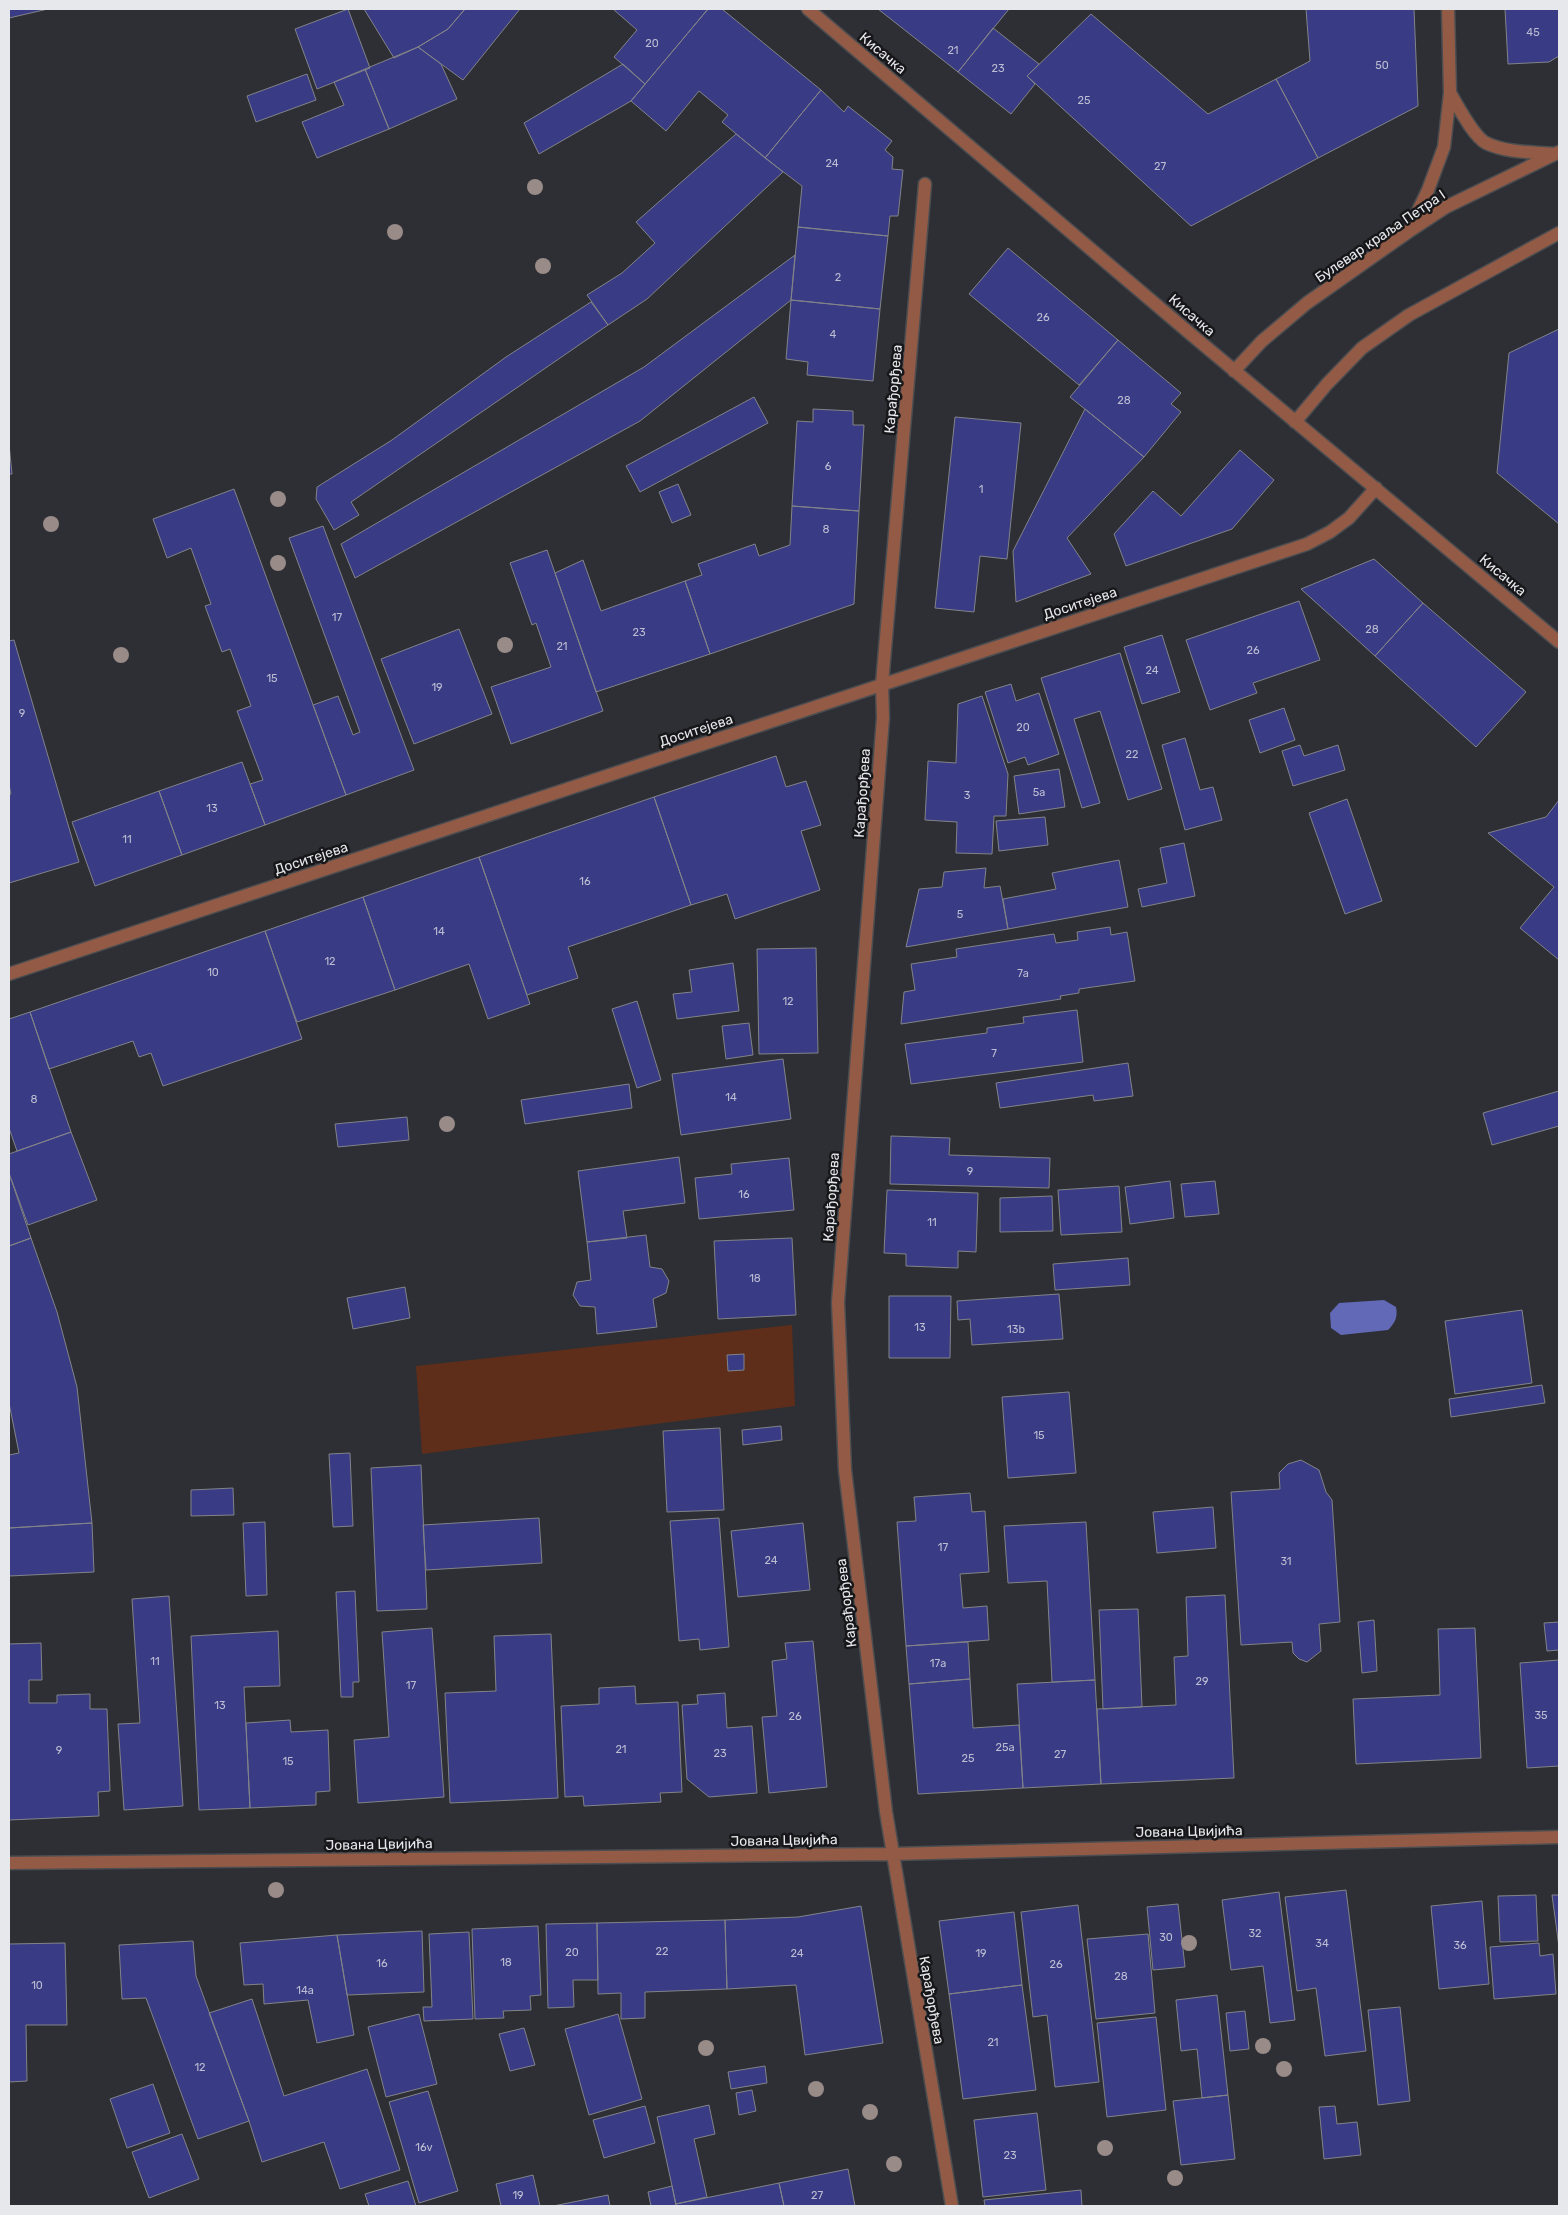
<svg xmlns="http://www.w3.org/2000/svg" width="1568" height="2215" font-family="Rubik,sans-serif">
  <style>
    .green { fill: #5e2e1a }
    .water { fill: #6269b7 }
    .building { fill: #393c85; stroke: #828388 }
    .lines { fill: none; stroke-linecap: round; stroke-linejoin: round }
    .minor-casing { stroke: #4c4d51; stroke-width: 15 }
    .minor { stroke: #935b45; stroke-width: 12 }
    .tree { fill: #988b88 }
    .labels { text-anchor: middle; stroke-width: 5; stroke-linejoin: round; paint-order: stroke }
    .number-label { font-size: 11px; fill: #bcbdd2 }
    .street-label { font-size: 14px; fill: #e7e8eb; stroke: #171719 }
  </style>
  <rect width="100%" height="100%" fill="#2e2f34"/>
  <!-- green -->
  <path class="green" d="M792 1325 795 1406 422 1454 416 1366Z"/>
  <!-- water -->
  <path class="water" d="M1384 1300 1396 1307C1398 1317 1395 1323 1388 1330L1341 1335 1331 1328 1330 1313 1339 1303Z"/>
  <!-- building -->
  <path class="building" d="M9 9H48L9 18Z
    M348 9 370 68 317 89 295 29Z
    M364 9H465L448 29 418 47 394 58Z
    M465 9H520L463 80 418 47 448 29Z
    M613 9H708L645 84 614 57 637 30Z
    M708 9H722L821 90 765 158 722 122 728 115 699 91 666 131 631 101Z
    M878 9H1009L958 72Z
    M1306 9H1414L1418 106 1318 158 1276 79 1310 61Z
    M1505 9H1559V56L1549 62 1508 64Z
    M1091 14 1208 114 1276 79 1318 158 1191 226 1027 76Z
    M993 28 1039 64 1027 76 1035 84 1011 114 958 72Z
    M418 47 441 64 457 99 389 129 365 69Z
    M623 64 645 84 631 101 539 154 524 123Z
    M365 69 389 129 317 158 302 122 344 105 334 82Z
    M307 74 316 100 256 122 247 96Z
    M821 90 844 112 848 106 892 141 885 150 893 157 892 169 903 170 898 216H890L888 236 798 227 802 186 765 158Z
    M736 134 783 172 647 299 608 325 587 295 622 273 655 243 636 222Z
    M798 227 888 236 880 309 791 300Z
    M1008 248 1118 340 1079 385 969 294Z
    M795 255 791 300 640 421 355 578 341 544 644 367Z
    M791 300 880 309 873 381 807 375 808 362 786 359Z
    M591 302 608 325 351 502 359 515 334 530 316 499 317 487 392 440 506 357Z
    M1559 329V524L1497 473 1509 353Z
    M1118 340 1181 393 1171 404 1181 412 1144 457 1070 397Z
    M754 397 768 423 640 492 626 466Z
    M813 409 853 411V425H864L859 511 792 506 797 421 813 422Z
    M1085 409 1144 457 1067 538 1091 574 1016 602 1013 551Z
    M955 417 1021 423 1007 559 980 556 974 612 935 608Z
    M9 444 12 474H9Z
    M1240 450 1274 480 1232 529 1126 566 1114 534 1153 491 1181 516Z
    M678 484 691 515 672 523 659 492Z
    M234 489 346 795 265 825 250 784 263 780 237 711 251 706 230 649 222 652 205 606 211 604 191 548 167 558 153 519Z
    M792 506 859 511 854 604 710 654 685 581 702 575 698 564 755 544 759 556 790 545Z
    M323 526 414 770 346 795 313 705 338 696 353 735 360 732 289 538Z
    M547 550 603 711 511 744 491 687 551 667 536 623 532 625 510 563Z
    M1374 559 1423 603 1375 656 1301 589Z
    M583 560 601 611 685 581 710 654 596 692 555 573Z
    M1299 601 1320 660 1253 683 1257 693 1210 710 1186 640Z
    M1423 603 1526 692 1476 747 1375 656Z
    M459 629 492 714 414 744 381 659Z
    M1162 635 1180 692 1142 704 1124 647Z
    M14 640 79 862 9 883V795L11 794 9 785V641Z
    M1120 653 1162 789 1128 800 1100 711 1074 719 1100 803 1082 808 1041 678Z
    M1011 684 1016 701 1039 693 1059 754 1028 765 1025 757 1008 763 985 692Z
    M982 696 1008 774 1006 816H994L992 854 956 853 957 822 925 820 928 761 956 763 958 704Z
    M1284 708 1295 740 1260 753 1249 720Z
    M1185 738 1200 790 1213 787 1222 820 1185 830 1162 745Z
    M1300 745 1304 756 1338 745 1345 770 1293 786 1282 751Z
    M776 756 786 787 806 781 821 825 801 831 820 890 735 919 727 894 691 905 654 797Z
    M242 762 265 825 182 855 159 791Z
    M1059 769 1065 807 1019 814 1014 776Z
    M159 791 182 855 95 886 72 822Z
    M654 797 691 905 568 947 578 978 527 995 479 857Z
    M1347 799 1382 901 1345 914 1309 813Z
    M1559 800V960L1520 928 1554 887 1488 833 1546 817Z
    M1045 817 1048 845 999 851 996 821Z
    M1184 843 1195 896 1142 907 1138 889 1167 883 1160 848Z
    M479 857 530 1004 488 1019 469 964 395 990 363 897Z
    M1119 860 1128 907 1008 929 1003 899 1056 889 1052 873Z
    M986 868 984 888 1000 886 1008 929 906 947 919 889 942 887 944 872Z
    M363 897 395 990 297 1022 265 931Z
    M1110 927 1111 935 1127 932 1135 981 1079 989V993L1060 996 1061 999 901 1024 904 992 915 990 911 964 957 957 956 949 1054 934 1056 943 1078 940 1077 932Z
    M265 931 302 1039 163 1086 151 1053 139 1057 133 1041 49 1069 30 1012Z
    M816 948 818 1053 759 1054 757 949Z
    M733 963 739 1011 677 1019 673 994 692 992 689 970Z
    M637 1001 661 1080 637 1088 612 1009Z
    M1077 1010 1083 1062 911 1084 905 1044 987 1033V1028L1024 1023 1023 1017Z
    M30 1012 71 1132 17 1151 9 1128V1019Z
    M749 1023 753 1055 726 1059 722 1026Z
    M783 1059 791 1119 681 1135 672 1074Z
    M1128 1063 1133 1096 1094 1101 1093 1095 1000 1108 996 1083Z
    M629 1084 632 1108 525 1124 521 1100Z
    M1559 1091V1126L1492 1145 1483 1113Z
    M407 1117 409 1140 338 1147 335 1124Z
    M71 1132 97 1200 28 1225 9 1173V1154Z
    M891 1136 950 1138 949 1155 1050 1158 1049 1188 890 1184Z
    M679 1157 685 1203 623 1211 627 1238 587 1242 578 1171Z
    M789 1158 794 1210 699 1219 695 1178 732 1174 731 1164Z
    M9 1179H11L31 1238 9 1246Z
    M1170 1181 1174 1218 1130 1224 1125 1187Z
    M1215 1181 1219 1214 1185 1217 1181 1184Z
    M1119 1186 1122 1232 1061 1235 1058 1190Z
    M887 1190 978 1193 976 1252 958 1251V1268L906 1266V1254L884 1253Z
    M1052 1196 1053 1231 1000 1232V1198Z
    M646 1235 650 1267 662 1269 669 1281 666 1293 653 1299 657 1327 597 1334 595 1307 580 1306 573 1295 577 1282 591 1280 587 1242Z
    M31 1238 57 1312 77 1387 92 1523 9 1528V1455L19 1453 9 1403V1246Z
    M792 1238 796 1315 718 1319 714 1241Z
    M1128 1258 1130 1285 1055 1290 1053 1264Z
    M405 1287 410 1318 353 1329 347 1298Z
    M1059 1294 1063 1339 972 1345 970 1319 958 1320 957 1301Z
    M889 1296H951L950 1358H889Z
    M1522 1310 1532 1383 1455 1394 1445 1321Z
    M744 1354V1370L728 1371 727 1355Z
    M1542 1385 1545 1403 1451 1417 1449 1399Z
    M1069 1392 1076 1473 1008 1478 1002 1397Z
    M781 1426 782 1440 743 1445 742 1430Z
    M720 1428 724 1510 667 1512 663 1431Z
    M350 1453 353 1526 333 1527 329 1454Z
    M1301 1460 1319 1470 1326 1492 1332 1500 1340 1622 1319 1624 1321 1651 1307 1662 1299 1659 1293 1653 1292 1642 1241 1645 1231 1492 1280 1489 1279 1473 1288 1464Z
    M421 1465 427 1609 377 1611 371 1468Z
    M233 1488 234 1515 191 1516V1490Z
    M970 1493 972 1512 985 1511 989 1572 960 1574 963 1608 987 1606 989 1640 906 1646 897 1522 916 1521 914 1497Z
    M1213 1507 1216 1548 1157 1553 1153 1512Z
    M539 1518 542 1563 426 1570 423 1525Z
    M719 1518 729 1647 700 1650 699 1639 679 1641 670 1521Z
    M265 1522 267 1595 246 1596 243 1523Z
    M1086 1522 1095 1680 1052 1682 1047 1581 1008 1583 1004 1526Z
    M92 1523 94 1572 9 1576V1528Z
    M803 1523 810 1590 738 1597 731 1531Z
    M355 1591 359 1682H353V1697H341L336 1592Z
    M1225 1595 1234 1778 1101 1784 1097 1709 1176 1705 1174 1657 1188 1656 1186 1597Z
    M169 1596 183 1806 124 1810 118 1724 140 1723 132 1599Z
    M1138 1609 1142 1707 1103 1709 1099 1610Z
    M1374 1620 1377 1671 1362 1673 1358 1622Z
    M1559 1622V1650L1547 1651 1544 1623Z
    M432 1628 444 1797 358 1803 354 1740 389 1737 382 1632Z
    M1475 1628 1481 1758 1356 1764 1353 1699 1440 1695 1438 1629Z
    M278 1631 280 1686 244 1687 250 1808 199 1810 191 1636Z
    M551 1634 558 1798 450 1803 445 1693 496 1691 494 1636Z
    M813 1641 827 1787 769 1793 762 1717 777 1716 772 1661 787 1659 785 1643Z
    M968 1642 970 1679 909 1684 906 1646Z
    M41 1643 42 1680H29V1703H57V1695L90 1694V1709H107L110 1791 98 1792 99 1816 9 1820V1644Z
    M1559 1660V1766L1527 1768 1520 1663Z
    M970 1679 973 1728 1019 1725 1023 1788 918 1794 909 1684Z
    M1095 1680 1101 1784 1023 1788 1017 1684Z
    M635 1686 636 1704 678 1702 682 1792 660 1793 661 1802 584 1806 583 1796 565 1797 561 1706 599 1704V1688Z
    M725 1693 727 1728 752 1726 757 1793 709 1797 687 1779 682 1705 698 1704 697 1695Z
    M290 1720 291 1732 328 1730 330 1791 316 1792V1805L250 1808 246 1723Z
    M1346 1890 1366 2051 1325 2056 1316 1988 1297 1991 1285 1897Z
    M1279 1892 1295 2020 1270 2023 1263 1966 1231 1970 1222 1900Z
    M1536 1895 1538 1941 1500 1942 1498 1896Z
    M1552 1895H1559V1947Z
    M1482 1901 1489 1984 1439 1989 1431 1906Z
    M1178 1904 1185 1967 1153 1970 1147 1907Z
    M1078 1905 1099 2082 1055 2087 1047 2015 1033 2017 1021 1912Z
    M861 1906 883 2043 805 2055 796 1985 727 1989 725 1920 798 1917Z
    M1014 1912 1022 1985 949 1994 939 1921Z
    M725 1920 727 1989 645 1992V2018L621 2019V1993L598 1994 597 1923Z
    M597 1923 598 1980H573L574 2007 548 2008 546 1924Z
    M538 1926 541 1995 530 1996 531 2010 503 2011 504 2018 475 2019 472 1929Z
    M422 1931 424 1992 347 1995 337 1935Z
    M469 1932 473 2019 424 2021 423 2007H432L429 1934Z
    M1148 1934 1155 2013 1096 2019 1087 1939Z
    M337 1935 354 2035 317 2043 308 2000 264 2004 263 1984 244 1985 240 1943Z
    M193 1941 196 1976 249 2121 198 2139 146 1998 122 1999 119 1945Z
    M65 1943 67 2025H26L27 2081 9 2082V1944Z
    M1539 1943 1540 1956 1553 1954 1556 1994 1494 1999 1490 1947Z
    M1022 1985 1036 2090 963 2099 949 1994Z
    M1217 1995 1228 2095 1202 2098 1197 2049 1181 2051 1176 2000Z
    M252 1999 284 2096 367 2069 400 2170 340 2189 324 2142 262 2162 249 2121 209 2013Z
    M1400 2007 1410 2101 1378 2105 1368 2010Z
    M1245 2011 1249 2049 1230 2051 1226 2013Z
    M419 2014 437 2084 386 2097 368 2027Z
    M618 2014 642 2099 589 2115 565 2029Z
    M1156 2017 1166 2110 1107 2117 1097 2023Z
    M524 2028 535 2065 510 2071 499 2034Z
    M765 2066 767 2083 731 2089 728 2072Z
    M153 2084 170 2133 127 2148 110 2099Z
    M752 2090 756 2111 739 2115 736 2093Z
    M428 2091 458 2191 419 2203 389 2102Z
    M1228 2095 1235 2159 1181 2165 1173 2101Z
    M709 2105 715 2134 694 2139 707 2197 676 2204 657 2117Z
    M645 2106 655 2143 604 2158 593 2120Z
    M1335 2106 1337 2124 1357 2122 1361 2155 1324 2159 1319 2107Z
    M1037 2113 1046 2190 983 2197 974 2120Z
    M182 2134 199 2179 149 2198 132 2152Z
    M848 2169 855 2206H784L779 2183Z
    M533 2175 540 2206H501L496 2184Z
    M408 2181 416 2206H369L365 2194Z
    M779 2183 784 2206H676V2204Z
    M672 2186 676 2206H651L648 2192Z
    M1081 2190 1082 2206H985L984 2200Z
    M608 2195 610 2206H553Z"/>
  <g class="lines">
    <!-- minor casing -->
    <g class="minor-casing">
      <path id="minor" d="M808 9 1193 336 1559 642
        M1450 93C1458 106 1473 136 1486 143 1507 153 1532 152 1555 154
        M925 184 882 684 883 718 838 1302 845 1470 886 1812 952 2206
        M1408 232 1428 190 1444 147 1450 93 1448 9
        M1234 371 1262 341 1307 303 1408 232 1446 207 1559 152
        M1295 422 1327 384 1362 348 1409 315 1559 233
        M9 974 1307 544 1330 532 1349 518 1376 488
        M9 1863 892 1854 1559 1837"/>
    </g>
    <!-- minor -->
    <use href="#minor" class="minor"/>
  </g>
  <!-- trees -->
  <g class="tree">
    <circle cx="535" cy="187" r="8"/>
    <circle cx="395" cy="232" r="8"/>
    <circle cx="543" cy="266" r="8"/>
    <circle cx="278" cy="499" r="8"/>
    <circle cx="51" cy="524" r="8"/>
    <circle cx="278" cy="563" r="8"/>
    <circle cx="505" cy="645" r="8"/>
    <circle cx="121" cy="655" r="8"/>
    <circle cx="447" cy="1124" r="8"/>
    <circle cx="276" cy="1890" r="8"/>
    <circle cx="1189" cy="1943" r="8"/>
    <circle cx="1263" cy="2046" r="8"/>
    <circle cx="706" cy="2048" r="8"/>
    <circle cx="1284" cy="2069" r="8"/>
    <circle cx="816" cy="2089" r="8"/>
    <circle cx="870" cy="2112" r="8"/>
    <circle cx="1105" cy="2148" r="8"/>
    <circle cx="894" cy="2164" r="8"/>
    <circle cx="1175" cy="2178" r="8"/>
  </g>
  <g class="labels">
    <!-- number labels -->
    <g class="number-label">
      <text x="1533" y="36">45</text>
      <text x="652" y="47">20</text>
      <text x="953" y="54">21</text>
      <text x="1382" y="69">50</text>
      <text x="998" y="72">23</text>
      <text x="1084" y="104">25</text>
      <text x="832" y="167">24</text>
      <text x="1160" y="170">27</text>
      <text x="838" y="281">2</text>
      <text x="1043" y="321">26</text>
      <text x="833" y="338">4</text>
      <text x="1124" y="404">28</text>
      <text x="828" y="470">6</text>
      <text x="981" y="493">1</text>
      <text x="826" y="533">8</text>
      <text x="337" y="621">17</text>
      <text x="1372" y="633">28</text>
      <text x="639" y="636">23</text>
      <text x="562" y="650">21</text>
      <text x="1253" y="654">26</text>
      <text x="1152" y="674">24</text>
      <text x="272" y="682">15</text>
      <text x="437" y="691">19</text>
      <text x="22" y="717">9</text>
      <text x="1023" y="731">20</text>
      <text x="1132" y="758">22</text>
      <text x="1039" y="796">5a</text>
      <text x="967" y="799">3</text>
      <text x="212" y="812">13</text>
      <text x="127" y="843">11</text>
      <text x="585" y="885">16</text>
      <text x="960" y="918">5</text>
      <text x="439" y="935">14</text>
      <text x="330" y="965">12</text>
      <text x="213" y="976">10</text>
      <text x="1023" y="977">7a</text>
      <text x="788" y="1005">12</text>
      <text x="994" y="1057">7</text>
      <text x="731" y="1101">14</text>
      <text x="34" y="1103">8</text>
      <text x="970" y="1175">9</text>
      <text x="744" y="1198">16</text>
      <text x="932" y="1226">11</text>
      <text x="755" y="1282">18</text>
      <text x="920" y="1331">13</text>
      <text x="1016" y="1333">13b</text>
      <text x="1039" y="1439">15</text>
      <text x="943" y="1551">17</text>
      <text x="771" y="1564">24</text>
      <text x="1286" y="1565">31</text>
      <text x="155" y="1665">11</text>
      <text x="938" y="1667">17a</text>
      <text x="1202" y="1685">29</text>
      <text x="411" y="1689">17</text>
      <text x="220" y="1709">13</text>
      <text x="1541" y="1719">35</text>
      <text x="795" y="1720">26</text>
      <text x="1005" y="1751">25a</text>
      <text x="621" y="1753">21</text>
      <text x="59" y="1754">9</text>
      <text x="720" y="1757">23</text>
      <text x="1060" y="1758">27</text>
      <text x="968" y="1762">25</text>
      <text x="288" y="1765">15</text>
      <text x="1255" y="1937">32</text>
      <text x="1166" y="1941">30</text>
      <text x="1322" y="1947">34</text>
      <text x="1460" y="1949">36</text>
      <text x="662" y="1955">22</text>
      <text x="572" y="1956">20</text>
      <text x="797" y="1957">24</text>
      <text x="981" y="1957">19</text>
      <text x="506" y="1966">18</text>
      <text x="382" y="1967">16</text>
      <text x="1056" y="1968">26</text>
      <text x="1121" y="1980">28</text>
      <text x="37" y="1989">10</text>
      <text x="305" y="1994">14a</text>
      <text x="993" y="2046">21</text>
      <text x="200" y="2071">12</text>
      <text x="424" y="2151">16v</text>
      <text x="1010" y="2159">23</text>
      <text x="518" y="2199">19</text>
      <text x="817" y="2199">27</text>
    </g>
    <!-- street labels -->
    <g class="street-label">
      <text transform="translate(883 53) rotate(40)" y="5">Кисачка</text>
      <text transform="translate(1380 236) rotate(-34)" y="5">Булевар краља Петра I</text>
      <text transform="translate(1192 315) rotate(41)" y="5">Кисачка</text>
      <text transform="translate(893 389) rotate(-85)" y="5">Карађорђева</text>
      <text transform="translate(1503 575) rotate(40)" y="5">Кисачка</text>
      <text transform="translate(1080 603) rotate(-18)" y="5">Доситејева</text>
      <text transform="translate(696 730) rotate(-18)" y="5">Доситејева</text>
      <text transform="translate(862 793) rotate(-86)" y="5">Карађорђева</text>
      <text transform="translate(311 858) rotate(-18)" y="5">Доситејева</text>
      <text transform="translate(831 1197) rotate(-86)" y="5">Карађорђева</text>
      <text transform="translate(846 1603) rotate(-97)" y="5">Карађорђева</text>
      <text transform="translate(1189 1831) rotate(-1)" y="5">Јована Цвијића</text>
      <text transform="translate(784 1840) rotate(-1)" y="5">Јована Цвијића</text>
      <text transform="translate(379 1844) rotate(-1)" y="5">Јована Цвијића</text>
      <text transform="translate(932 2000) rotate(80)" y="5">Карађорђева</text>
    </g>
  </g>
  <!-- border -->
  <rect width="1568" height="2215" fill="none" stroke="#e7e8eb" stroke-width="20"/>
</svg>
